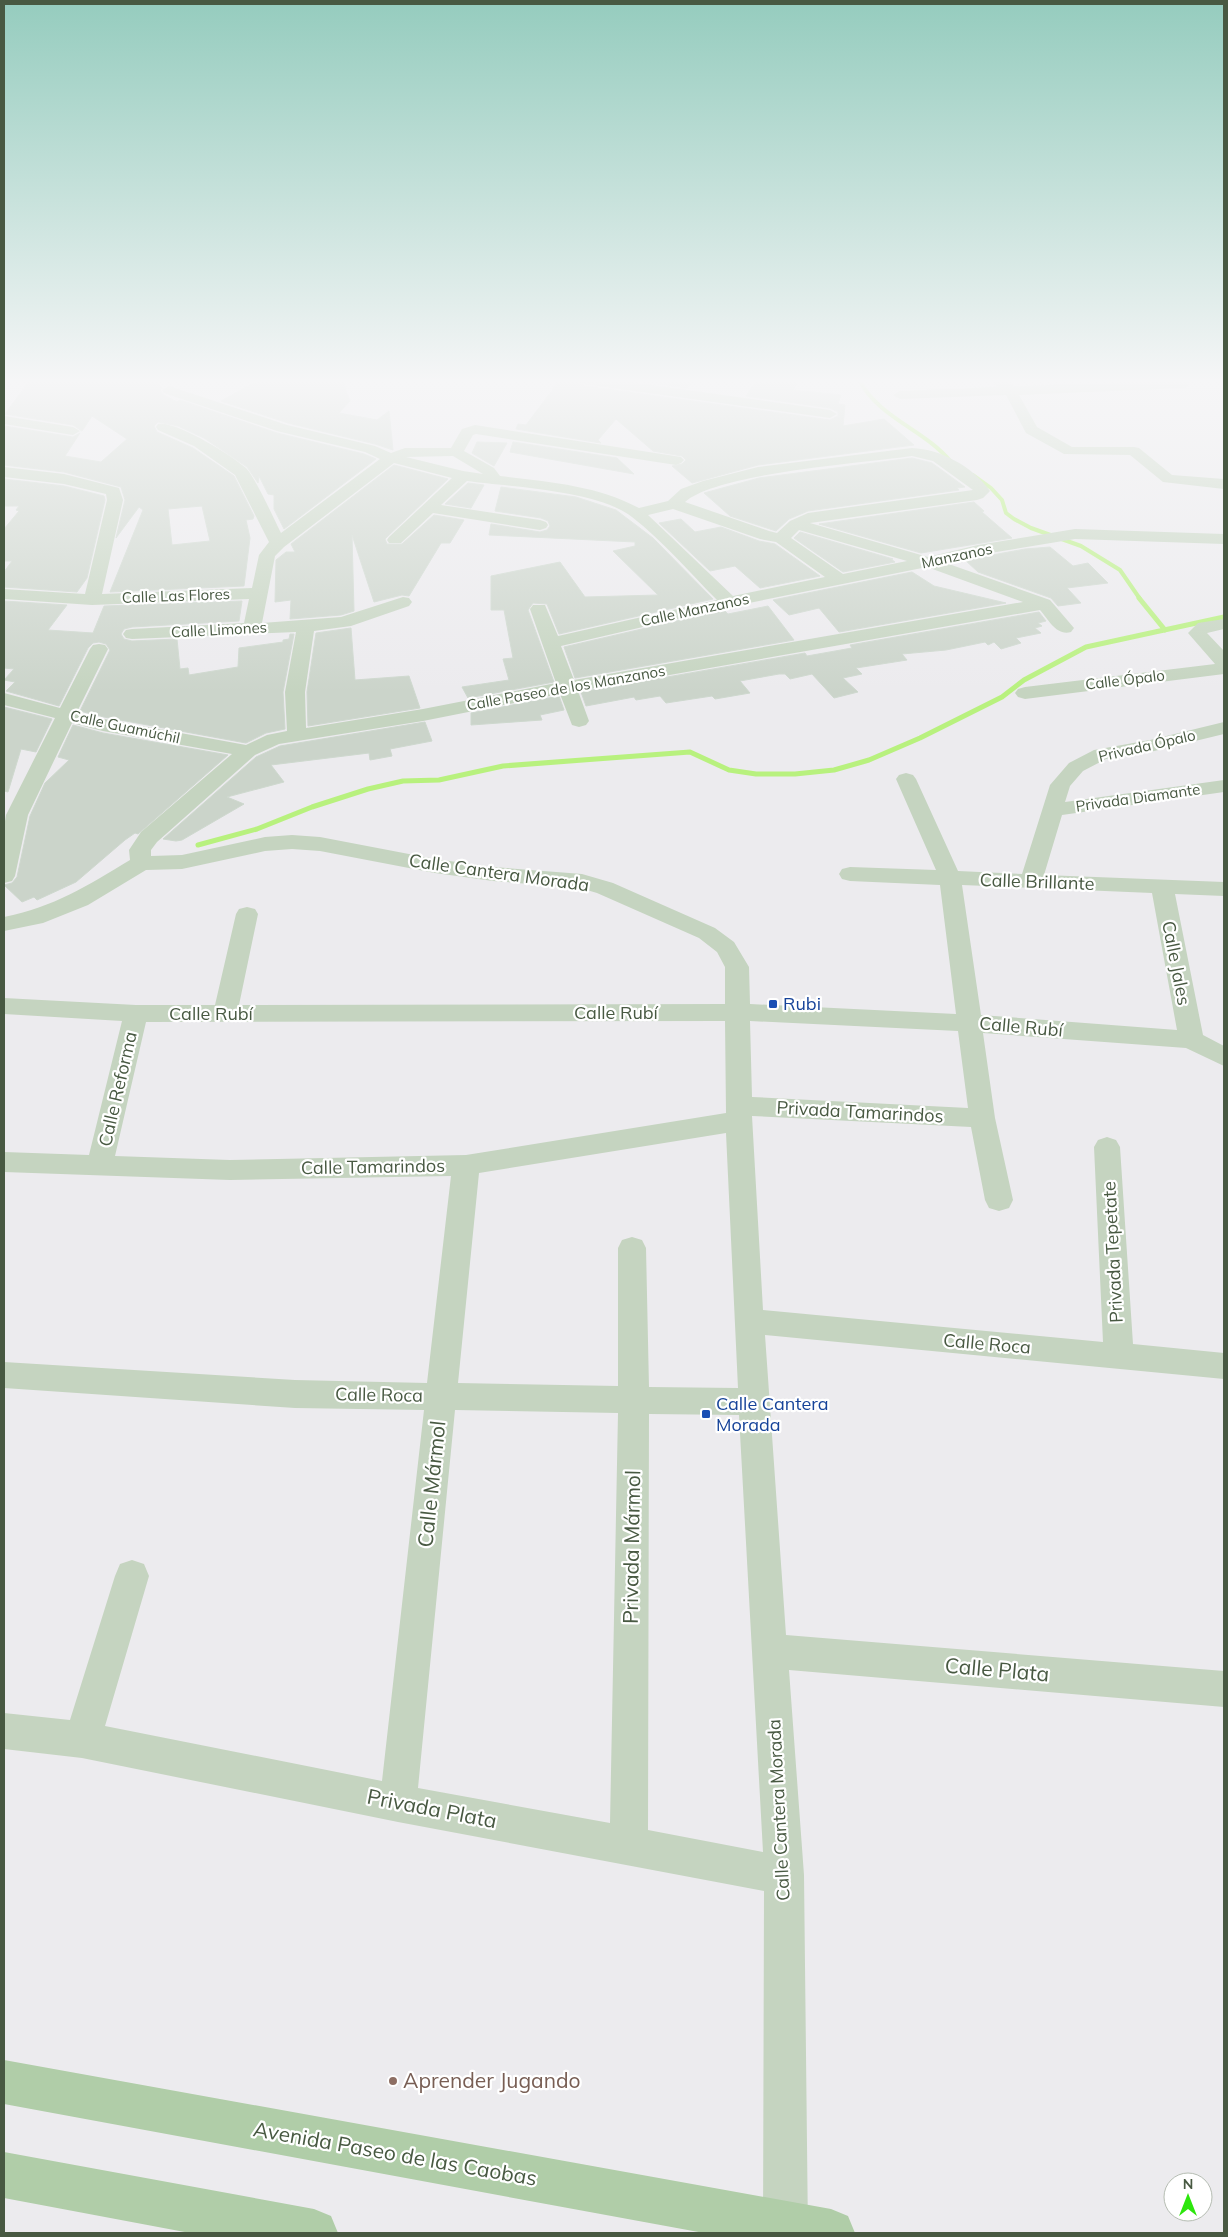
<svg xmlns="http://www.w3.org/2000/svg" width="1228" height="2237" font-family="Mulish,sans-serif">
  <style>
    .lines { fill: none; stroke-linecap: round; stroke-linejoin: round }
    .stream-far1 { stroke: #b8f17e; stroke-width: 4 }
    .stream { stroke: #b8f17e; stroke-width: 5 }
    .building { fill: #cbd4ca; stroke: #ced8ce; fill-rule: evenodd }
    .minor { fill: #c5d4c0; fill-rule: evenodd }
    .major { fill: #b0cda8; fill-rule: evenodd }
    .transit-dot { fill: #1a4fb4; stroke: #fff; stroke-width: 2 }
    .education-dot { fill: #8d6e63; stroke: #fff; stroke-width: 2 }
    .labels { text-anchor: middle; stroke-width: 4.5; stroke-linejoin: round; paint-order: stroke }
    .far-street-label { font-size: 15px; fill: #485942; stroke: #fff }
    .street-label { font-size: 18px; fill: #485942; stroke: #fff }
    .transit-label { font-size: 18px; fill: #164399; stroke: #fff; text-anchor: start }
    .near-street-label { font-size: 21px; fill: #485942; stroke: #fff }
    .near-education-label { font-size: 21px; fill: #785e54; stroke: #fff; text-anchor: start }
  </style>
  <rect width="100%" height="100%" fill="#ecebee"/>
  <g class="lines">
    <!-- stream-far1 -->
    <path class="stream-far1" d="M859 380C880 419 924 429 951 462
      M973 475 991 488 1002 500 1006 513 1014 519 1031 528 1081 546 1120 570 1140 599"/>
    <!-- stream -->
    <path class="stream" d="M1139 598 1165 630
      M198 845 257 829 312 807 368 789 403 781 439 780 503 766 690 752 729 770 756 774H795L834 770 869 760 920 738 1002 697 1024 680 1086 647 1224 617"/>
  </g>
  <!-- building -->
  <path class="building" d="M30 380H154L162 388 160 390 162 394 177 402 180 400 277 433 364 454 376 459 284 529 274 509V495L268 494 259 476 258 483 247 467 204 438 178 426 158 422 154 426 157 432 193 448 234 476 254 516 253 519 246 520 250 538 244 586 110 592 143 510 139 507 116 538 125 500 121 487 64 472 4 465V426L73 437 80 433 65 456 101 462 127 439 92 416 82 431 73 425 5 414ZM202 506 210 541 172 545 168 509Z
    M273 380 343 382 350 401 339 413 377 420 389 411 393 450 375 444 288 423 221 401 257 381 268 383Z
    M560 380H575L584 386 830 420 838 416V412L830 408 746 396 757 380H799L793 390 841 395 838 404 845 405 843 426 884 419 914 445 758 465 692 483 672 466 682 464 686 460 682 456 653 451 616 419 598 440 601 443 516 429 518 424 526 425Z
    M632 380H696L687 388Z
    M477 442 507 443 494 466 472 453Z
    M513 442 617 458 634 474 510 452Z
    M912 458 932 463 965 487 957 488 959 490 808 511 789 519 776 531 730 516 704 493 759 478Z
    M394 465 448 479 388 536 385 539 387 544H402L434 515 464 520 450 543H441L409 596 402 595 374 602 352 535 354 611 341 615 290 619 291 600 275 602 276 560 286 552H295L291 544Z
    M4 479 64 486 104 496 105 500 87 578 77 592 4 587V572L12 561H4V529L19 511 16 510 19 506H4Z
    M468 483 484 485 471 508 445 504Z
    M501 487 576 497 616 510 653 538 713 599 559 634 547 604 533 603 528 610 554 682 468 698 462 687 509 680 503 659 513 658 504 610H491V576L560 562 585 597 658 595 613 551 635 546V542L489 535 491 524 540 532 547 530 550 526 548 521 541 518 495 511Z
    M974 502 984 511 982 512 1012 538 921 553 819 524Z
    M681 519 695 532 721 527 759 541 775 544 820 576 760 588 735 566 710 571 659 523Z
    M800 532 893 559H891L895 562 843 572 794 538Z
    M1050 547 1073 566 1088 563 1108 583 1067 588 1081 603 1058 606 1051 598 978 572 965 560 1025 549Z
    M912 572 934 586 1006 603 839 632 819 608 789 615 773 600Z
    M4 601 67 605 48 630 93 633 104 606 242 601 239 621 132 627 124 629 121 634 124 639 132 641 177 639 180 669 188 668 189 675 238 667 239 648 283 642V640L289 639 290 634H294L283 692 285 729 266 733 246 743 104 717 80 711 110 650 106 644 99 642 93 643 88 648 59 706 6 691 15 682 4 680 14 669 4 668Z
    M768 606 794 640 575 678 564 647 724 610 728 614Z
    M1039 612 1046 621 1038 623 1042 626 1035 628 1041 633 1016 638 1021 643 1001 649 994 642 988 645 985 642 946 650 902 654 907 660 856 668 862 674 843 678 858 692 834 698 812 674 790 679 785 674H779L740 681 750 693 715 699 712 696 666 703 660 696 636 700 634 697 586 706 581 692 805 653 807 656 852 648 850 645Z
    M351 628 355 680 409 676 420 708 308 726 307 692 316 633Z
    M559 696 564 710 540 715 542 720 471 725V713Z
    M4 707 52 719 36 752 21 749 8 792 4 791Z
    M425 722 432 741 390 749 392 756 370 760 369 753 271 765 284 782 227 797 244 804 182 840 176 841 163 839 256 757 280 746Z
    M73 725 103 733 228 755 138 834 135 833 125 840 76 882 37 900 34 897 22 902 4 885 12 883 17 877 30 816 45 783 69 760 58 757Z"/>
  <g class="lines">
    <!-- minor -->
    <path class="minor" d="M577 380H616L830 410 837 414 830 418 584 384Z
      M991 380H1005L1014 386 1187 381 1189 384 1187 387 1182 388 1019 395 1037 427 1072 447H1134L1139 448 1172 475 1224 479V489L1163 482 1130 455 1064 454 1026 433 1006 395 900 399 893 395 900 391 997 387Z
      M169 386 287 425 375 446 391 453 405 448H451L462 429 475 425 681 457 684 460 681 463 676 465 476 434 473 435 464 451 494 468 500 476C548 482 596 485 639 508L668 501 681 489 703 481 758 467 912 448C941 449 973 467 990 491L983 498 977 500 810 523 928 557 978 545 1075 529 1224 534V544L1075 539 978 555 946 563 1050 600 1074 628 1071 632C1056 636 1049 620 1040 610L578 691 589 721 586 725 579 727 572 725 560 694 423 721 279 744 255 755 157 842 151 850V856L182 855 265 837 292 835 320 837 435 859 493 867 582 874 613 883 715 928 734 942 749 967 750 1004 956 1014 940 885 850 881 842 879 839 874 842 869 850 867 936 870 896 779 899 775 906 773 913 775 916 779 958 871 1022 874 1050 785 1069 763 1094 750 1150 740 1224 722V734L1150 752 1106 759 1083 771 1070 786 1065 802 1224 780V792L1062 815 1044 875 1224 882V896L1175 894 1203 1035 1224 1046V1066L1186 1048 983 1033 995 1118 1013 1200 1009 1208 999 1211 989 1208 985 1200 971 1127 752 1116 763 1310 1103 1342 1094 1147 1098 1140 1107 1137 1116 1140 1120 1147 1133 1344 1224 1353V1379L765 1335 786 1635 1224 1671V1707L789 1670 804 1875 808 2233H763L764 1891 398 1822 82 1758 4 1749V1713L70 1720 115 1576 120 1564 132 1560 144 1564 149 1576 105 1726 382 1781 424 1410 295 1408 4 1388V1362L295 1380 427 1383 451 1176 230 1180 4 1172V1152L89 1155 122 1021 4 1014V998L136 1005H215L236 914 239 909 247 907 255 909 258 914 239 1005 725 1004V967L717 952 699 938 597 893 580 888 493 881 435 873 320 851 292 849 265 851 182 869 146 870 88 905 43 923 4 931V917C54 907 87 886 130 860L129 850 141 832 232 754 103 731 72 723 28 815 15 876 12 881 4 883V827L6 815 55 718 4 705V693L60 708 90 649 93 645 99 644 105 645 108 649 77 712 104 719 246 745 267 735 287 731 285 692 296 632 132 639 126 638 123 634 126 630 132 629 244 623 249 599 92 605 4 599V589L85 594 107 500 106 494 64 484 4 477V467L64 474 119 488 123 500 102 594 252 588 259 555 269 542 235 475 194 446 158 430 156 427 158 424C175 420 233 456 246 468 255 477 274 519 281 533L380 459 365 452 277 431 164 393 162 390ZM453 456 483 474 463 471 406 457ZM912 456 933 461 973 490 808 513 790 521 777 533 769 531 685 502C717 473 864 463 912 456ZM394 463 452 478 389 537 387 540 389 543H401L433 513 540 530 546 528 548 525 546 522 540 520 441 505 467 481C511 487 597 490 632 517 663 541 689 572 717 600L558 636 545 605H533L530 609 556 683 423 709 306 728 305 692 314 631 351 626 409 606 412 602 409 598 403 597 341 617 262 623 275 556 284 547ZM673 509 760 539 776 542 825 577 733 596 648 515ZM799 530 907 561 843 574 791 538ZM927 567 1023 602 574 680 561 646 729 607ZM962 885 1152 893 1177 1030 981 1015ZM725 1021 726 1113 466 1155 230 1160 115 1156 146 1022ZM750 1021 958 1031 968 1108 752 1097ZM726 1133 738 1388 649 1387 646 1248 642 1240 632 1237 622 1240 618 1248V1386L458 1383 479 1173ZM455 1410 618 1413 610 1823 418 1788ZM649 1414 739 1415 763 1852 648 1830Z
      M4 416 73 427 80 431 73 435 4 424Z
      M1224 619V629L1207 633 1224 651V674L1025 699 1018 697 1015 693 1018 689 1025 687 1215 664 1188 633 1198 623Z"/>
    <!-- major -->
    <path class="major" d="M4 2060 831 2209 848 2216 855 2233H704L4 2104Z
      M4 2152 314 2209 331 2216 338 2233H190L4 2198Z"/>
  </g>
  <!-- sky -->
  <linearGradient id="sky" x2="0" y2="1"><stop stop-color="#95ccbe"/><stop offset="0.55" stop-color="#f6f6f7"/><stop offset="1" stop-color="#f6f6f7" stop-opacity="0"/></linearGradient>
  <rect width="1228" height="693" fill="url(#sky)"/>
  <!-- markers -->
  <g class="transit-dot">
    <rect x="768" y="999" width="10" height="10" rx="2.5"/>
    <rect x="701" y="1409" width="10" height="10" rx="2.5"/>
  </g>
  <circle class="education-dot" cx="393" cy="2081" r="5"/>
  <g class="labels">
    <!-- far-street labels -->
    <g class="far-street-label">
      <text transform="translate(957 556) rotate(-12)" y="5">Manzanos</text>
      <text transform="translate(176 596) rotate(-2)" y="5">Calle Las Flores</text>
      <text transform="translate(695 610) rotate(-12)" y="5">Calle Manzanos</text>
      <text transform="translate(219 630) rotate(-3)" y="5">Calle Limones</text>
      <text transform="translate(1125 680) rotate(-7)" y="5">Calle Ópalo</text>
      <text transform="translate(566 688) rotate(-10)" y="5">Calle Paseo de los Manzanos</text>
      <text transform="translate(125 727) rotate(12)" y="5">Calle Guamúchil</text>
      <text transform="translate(1147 746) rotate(-13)" y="5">Privada Ópalo</text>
      <text transform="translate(1138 798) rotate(-8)" y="5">Privada Diamante</text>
    </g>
    <!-- street labels -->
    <g class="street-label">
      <text transform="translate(499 873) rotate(8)" y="6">Calle Cantera Morada</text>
      <text transform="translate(1037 882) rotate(2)" y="6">Calle Brillante</text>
      <text transform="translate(1176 963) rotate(79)" y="6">Calle Jales</text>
      <text x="616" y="1019">Calle Rubí</text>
      <text x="211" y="1020">Calle Rubí</text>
      <text transform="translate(1021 1027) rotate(5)" y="6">Calle Rubí</text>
      <text transform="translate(118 1089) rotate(-77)" y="6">Calle Reforma</text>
      <text transform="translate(860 1112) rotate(3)" y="6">Privada Tamarindos</text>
      <text transform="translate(373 1167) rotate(-1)" y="6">Calle Tamarindos</text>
      <text transform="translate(1113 1252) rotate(-93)" y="6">Privada Tepetate</text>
      <text transform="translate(987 1344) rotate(5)" y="6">Calle Roca</text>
      <text transform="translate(379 1395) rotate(1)" y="6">Calle Roca</text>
      <text transform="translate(779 1810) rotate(-93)" y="6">Calle Cantera Morada</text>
    </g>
    <!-- transit labels -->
    <g class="transit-label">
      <text x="783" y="1010">Rubi</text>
      <text x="716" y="1410">Calle Cantera<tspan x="716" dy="21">Morada</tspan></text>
    </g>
    <!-- near-street labels -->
    <g class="near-street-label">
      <text transform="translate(432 1484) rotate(-84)" y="7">Calle Mármol</text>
      <text transform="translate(632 1547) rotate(-89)" y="7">Privada Mármol</text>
      <text transform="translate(997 1670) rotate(5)" y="7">Calle Plata</text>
      <text transform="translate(432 1809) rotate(11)" y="7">Privada Plata</text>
      <text transform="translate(395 2154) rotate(10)" y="7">Avenida Paseo de las Caobas</text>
    </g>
    <!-- near-education labels -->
    <g class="near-education-label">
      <text x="403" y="2088">Aprender Jugando</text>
    </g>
  </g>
  <!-- border -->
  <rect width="1228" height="2237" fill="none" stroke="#485942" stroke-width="10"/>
  <!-- north arrow -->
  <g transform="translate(1188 2197)"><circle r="24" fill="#ffffff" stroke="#b6bdb3"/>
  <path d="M0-4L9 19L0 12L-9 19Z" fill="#2de60d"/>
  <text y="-8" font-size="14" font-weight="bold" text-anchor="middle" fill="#485942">N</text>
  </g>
</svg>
